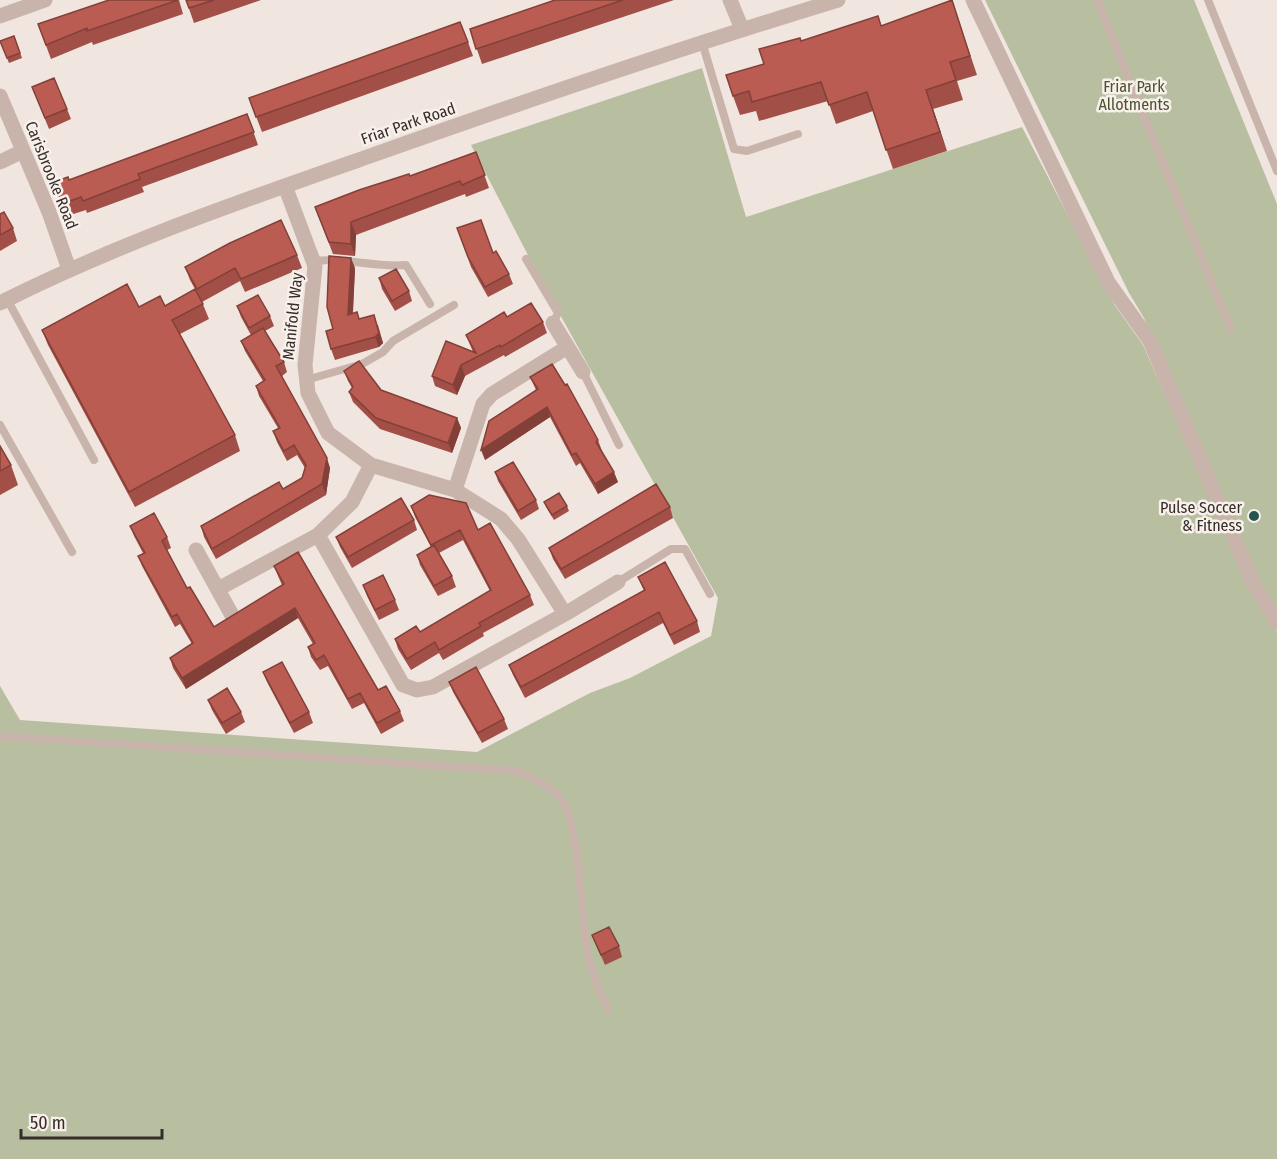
<svg xmlns="http://www.w3.org/2000/svg" width="1277" height="1159" font-family="'Fira Sans Condensed',sans-serif">
  <style>
    .green { fill: #b8bea0 }
    .lines { fill: none; stroke-linecap: round; stroke-linejoin: round }
    .service { stroke: #c8b4ab; stroke-width: 8 }
    .minor { stroke: #c8b4ab; stroke-width: 15 }
    .wall { fill: #a14f47 }
    .shaded-wall { fill: #834039 }
    .building { fill: #bb5c52; stroke: #834039; stroke-width: 1.5 }
    .poi-dot { fill: #235450; stroke: #f8f0eb; stroke-width: 2 }
    .labels { text-anchor: middle; stroke-width: 5; stroke-linejoin: round; paint-order: stroke }
    .park-label { font-size: 16px; fill: #4b5230; stroke: #f8f0eb }
    .street-label { font-size: 16px; fill: #362c2a; stroke: #f8f0eb }
    .poi-label { font-size: 16px; fill: #362c2a; stroke: #f8f0eb; text-anchor: end }
  </style>
  <rect width="100%" height="100%" fill="#f0e5df"/>
  <!-- green -->
  <path class="green" d="M985 0H1194L1277 204V613L1257 578 1144 318 1129 293Z
    M702 68 746 217 1022 127 1114 304 1143 345 1249 584 1277 631V1159H0V686L20 720 477 752 590 693 630 678 711 636 718 598 544 286 471 145Z"/>
  <g class="lines">
    <!-- service -->
    <path class="service" d="M1097 0 1231 330
      M1208 0 1277 171
      M702 42 734 149 747 151 798 134
      M526 259 558 313 553 323
      M314 261C345 257 375 268 406 265L430 304
      M7 299 94 460
      M583 372 619 445
      M306 380 362 364 383 352 393 341 454 305
      M0 425 72 552
      M618 582 671 549H685L710 594
      M0 736 518 771C534 779 553 787 563 802 579 828 581 911 586 944 589 967 598 989 608 1009"/>
    <!-- minor -->
    <path class="minor" d="M730 0 742 29
      M973 0 1108 282 1150 341 1253 583 1277 622
      M0 16 45 0
      M0 96 49 212 69 269
      M0 162 23 151
      M285 186 315 266 305 365 308 393 328 433 371 465 455 490 501 519 518 539 565 614 433 687 417 690 403 685 318 535 352 502 371 465
      M0 303C119 243 244 200 370 156 525 101 680 48 838 0
      M553 323 583 372
      M455 490 483 404 492 394 566 348
      M196 550 233 617
      M218 589 318 535
      M565 614 618 582"/>
  </g>
  <!-- wall -->
  <path class="wall" d="M179 0 183 14 93 45 92 42 51 59 38 24Z
    M186 0H261L194 23Z
    M555 0H674L482 64 470 29Z
    M952 0 977 75 957 81 963 100 933 109 947 151 893 169 873 111 836 124 828 101 759 121 756 111 740 115 733 96 764 64 801 41 881 26Z
    M14 36 22 58 9 63 0 41Z
    M468 42 473 56 262 132 249 98Z
    M32 87 67 109 71 119 49 129Z
    M247 114 258 145 142 187 144 192 87 213 86 210 67 216 54 182 69 180Z
    M476 152 489 188 466 197 465 194 356 235 355 256 333 254 315 207 410 176Z
    M0 214 13 228 17 241 0 251Z
    M457 228 493 253 509 274 513 284 488 297 471 267Z
    M297 255 302 268 245 292 240 281 202 302 209 319 180 334 235 435 240 451 135 507 48 345 42 330 139 307 165 306 195 289 190 280 185 267Z
    M355 268 353 314 357 312 359 319 378 325 383 343 379 347 335 360 331 349 333 329Z
    M379 278 409 291 412 301 395 311 382 289Z
    M237 306 270 316 274 326 265 331 284 362 287 372 282 376 330 468 326 495 216 559 204 537 201 526 283 489 302 478 305 468 297 455 287 461 277 442 273 431 278 428 259 396 256 386 263 381 245 351 241 341 251 335 241 317Z
    M507 317 543 322 547 333 505 357 504 355 465 376 457 395 435 386 432 376 473 352 466 335Z
    M344 371 381 390 457 418 461 428 452 453 380 429 353 402 349 392 352 388 348 381Z
    M530 377 598 440 602 451H601L618 482 598 494 580 463 576 466 550 417 485 460 536 390Z
    M0 446 11 465 18 485 0 495Z
    M495 472 536 500 539 509 521 520 498 481Z
    M544 502 567 506 569 511 554 520 546 507Z
    M411 506 478 530 530 595 534 605 483 633 484 636 443 660 439 653 411 670 398 649 395 639 420 632 490 591 463 540 439 553 452 576 456 587 438 596 420 565 417 555 431 547 415 517Z
    M670 507 673 518 565 579 553 559 549 548Z
    M414 520 417 530 352 568 340 547 336 537Z
    M130 526 167 537 171 548 167 550 187 588 214 627 282 585 278 576 274 566 378 690 400 711 404 721 381 734 364 703 352 709 328 666 320 670 311 657 308 647 313 644 298 618 186 689 173 668 170 658 192 644 180 624 175 627 142 566 138 556 143 553 134 536Z
    M638 577 697 621 700 632 674 645 663 623 525 698 513 675 509 665 644 591Z
    M363 585 395 600 399 610 379 620 367 596Z
    M263 672 309 712 313 723 294 733 267 682Z
    M449 682 504 719 508 729 482 743 453 692Z
    M208 700 241 712 245 722 226 734 212 710Z
    M592 935 619 946 622 957 605 965Z"/>
  <!-- shaded-wall -->
  <path class="shaded-wall" d="M926 90 933 109 947 151 940 132Z
    M351 222 356 235 355 256 351 244Z
    M351 258 355 268 352 325 348 315Z
    M374 315 383 343 379 347 375 337Z
    M461 365 465 376 457 395 453 385Z
    M547 407 550 417 485 460 481 450Z
    M457 418 461 428 452 453 448 443Z
    M327 458 330 468 326 495 322 484Z
    M614 472 618 482 598 494 595 484Z
    M295 608 298 618 186 689 182 678Z"/>
  <!-- building -->
  <path class="building" d="M109 0H178L87 31V28L46 45 38 24Z
    M186 0H214L189 8Z
    M555 0H623L476 49 470 29Z
    M952 0 970 56 950 62 956 80 926 90 940 132 886 150 867 92 829 105 821 82 752 102 749 91 733 96 726 75 764 64 759 49 800 38 801 41 878 16 881 26Z
    M460 22 468 42 256 117 249 98Z
    M14 36 20 53 7 58 0 41Z
    M54 78 67 109 45 118 32 87Z
    M247 114 254 132 138 174 140 179 83 201 81 197 62 204 54 182 68 177 69 180Z
    M476 152 485 175 462 185 460 181 351 222V244L329 242 315 207 359 190 409 174 410 176Z
    M4 212 13 228 0 235V214Z
    M281 220 297 255 241 279 235 268 197 289 185 267 230 243Z
    M481 220 493 253 496 251 509 274 485 287 468 257 457 228Z
    M329 256 351 258 348 315 357 312 359 319 374 315 379 333 375 337 331 349 326 331 333 329 327 307Z
    M396 269 409 291 392 301 379 278Z
    M127 284 139 307 160 296 165 306 195 289 203 304 172 320 235 435 129 492 42 330Z
    M258 295 270 316 249 328 237 306Z
    M531 303 543 322 501 347 500 345 461 365 453 385 432 376 446 341 476 353 466 335 504 312 507 317Z
    M263 328 284 362 276 366 327 458 322 484 212 549 201 526 279 482 283 489 302 478 306 465 294 445 284 451 273 431 280 428 256 386 265 380 241 341Z
    M359 361 381 390 457 418 448 443 376 418 349 392 353 387 344 371Z
    M552 364 565 385 567 384 598 440 596 442 614 472 595 484 576 453 572 455 547 407 481 450 489 421 538 389 530 377Z
    M0 446 11 465 0 471Z
    M513 462 536 500 518 511 495 472Z
    M656 484 670 507 561 569 549 548Z
    M559 493 567 506 552 515 544 502Z
    M429 495 466 503 478 530 490 523 530 595 479 623 481 626 439 650 435 642 407 659 395 639 416 626 420 632 491 590 460 530 431 545 411 506Z
    M401 498 414 520 348 557 336 537Z
    M154 513 167 537 162 541 187 588 190 587 214 627 284 584 274 566 298 552 378 690 386 686 400 711 377 723 360 693 348 699 324 655 316 660 308 647 315 643 295 608 182 678 170 658 193 643 177 614 172 617 138 556 145 553 130 526Z
    M434 545 452 576 434 586 417 555Z
    M665 562 697 621 670 635 659 612 521 687 509 665 645 590 638 577Z
    M383 575 395 600 375 610 363 585Z
    M282 662 309 712 290 723 263 672Z
    M476 667 504 719 478 733 449 682Z
    M227 688 241 712 222 723 208 700Z
    M609 927 619 946 601 955 592 935Z"/>
  <!-- markers -->
  <circle class="poi-dot" cx="1254" cy="516" r="6"/>
  <g class="labels">
    <!-- park labels -->
    <g class="park-label">
      <text x="1134" y="92">Friar Park<tspan x="1134" dy="18">Allotments</tspan></text>
    </g>
    <!-- street labels -->
    <g class="street-label">
      <text transform="translate(408 123) rotate(-19)" y="6">Friar Park Road</text>
      <text transform="translate(52 175) rotate(68)" y="6">Carisbrooke Road</text>
      <text transform="translate(292 316) rotate(-84)" y="6">Manifold Way</text>
    </g>
    <!-- poi labels -->
    <g class="poi-label">
      <text x="1242" y="513">Pulse Soccer<tspan x="1242" dy="18">&amp; Fitness</tspan></text>
    </g>
  </g>
  <!-- scale -->
  <path d="M21 1129v9h141v-9" fill="none" stroke="#362c2a" stroke-width="3"/>
  <text x="30" y="1129" font-size="18" fill="#362c2a" stroke="#f8f0eb" stroke-width="4.5" paint-order="stroke">50 m</text>
</svg>
